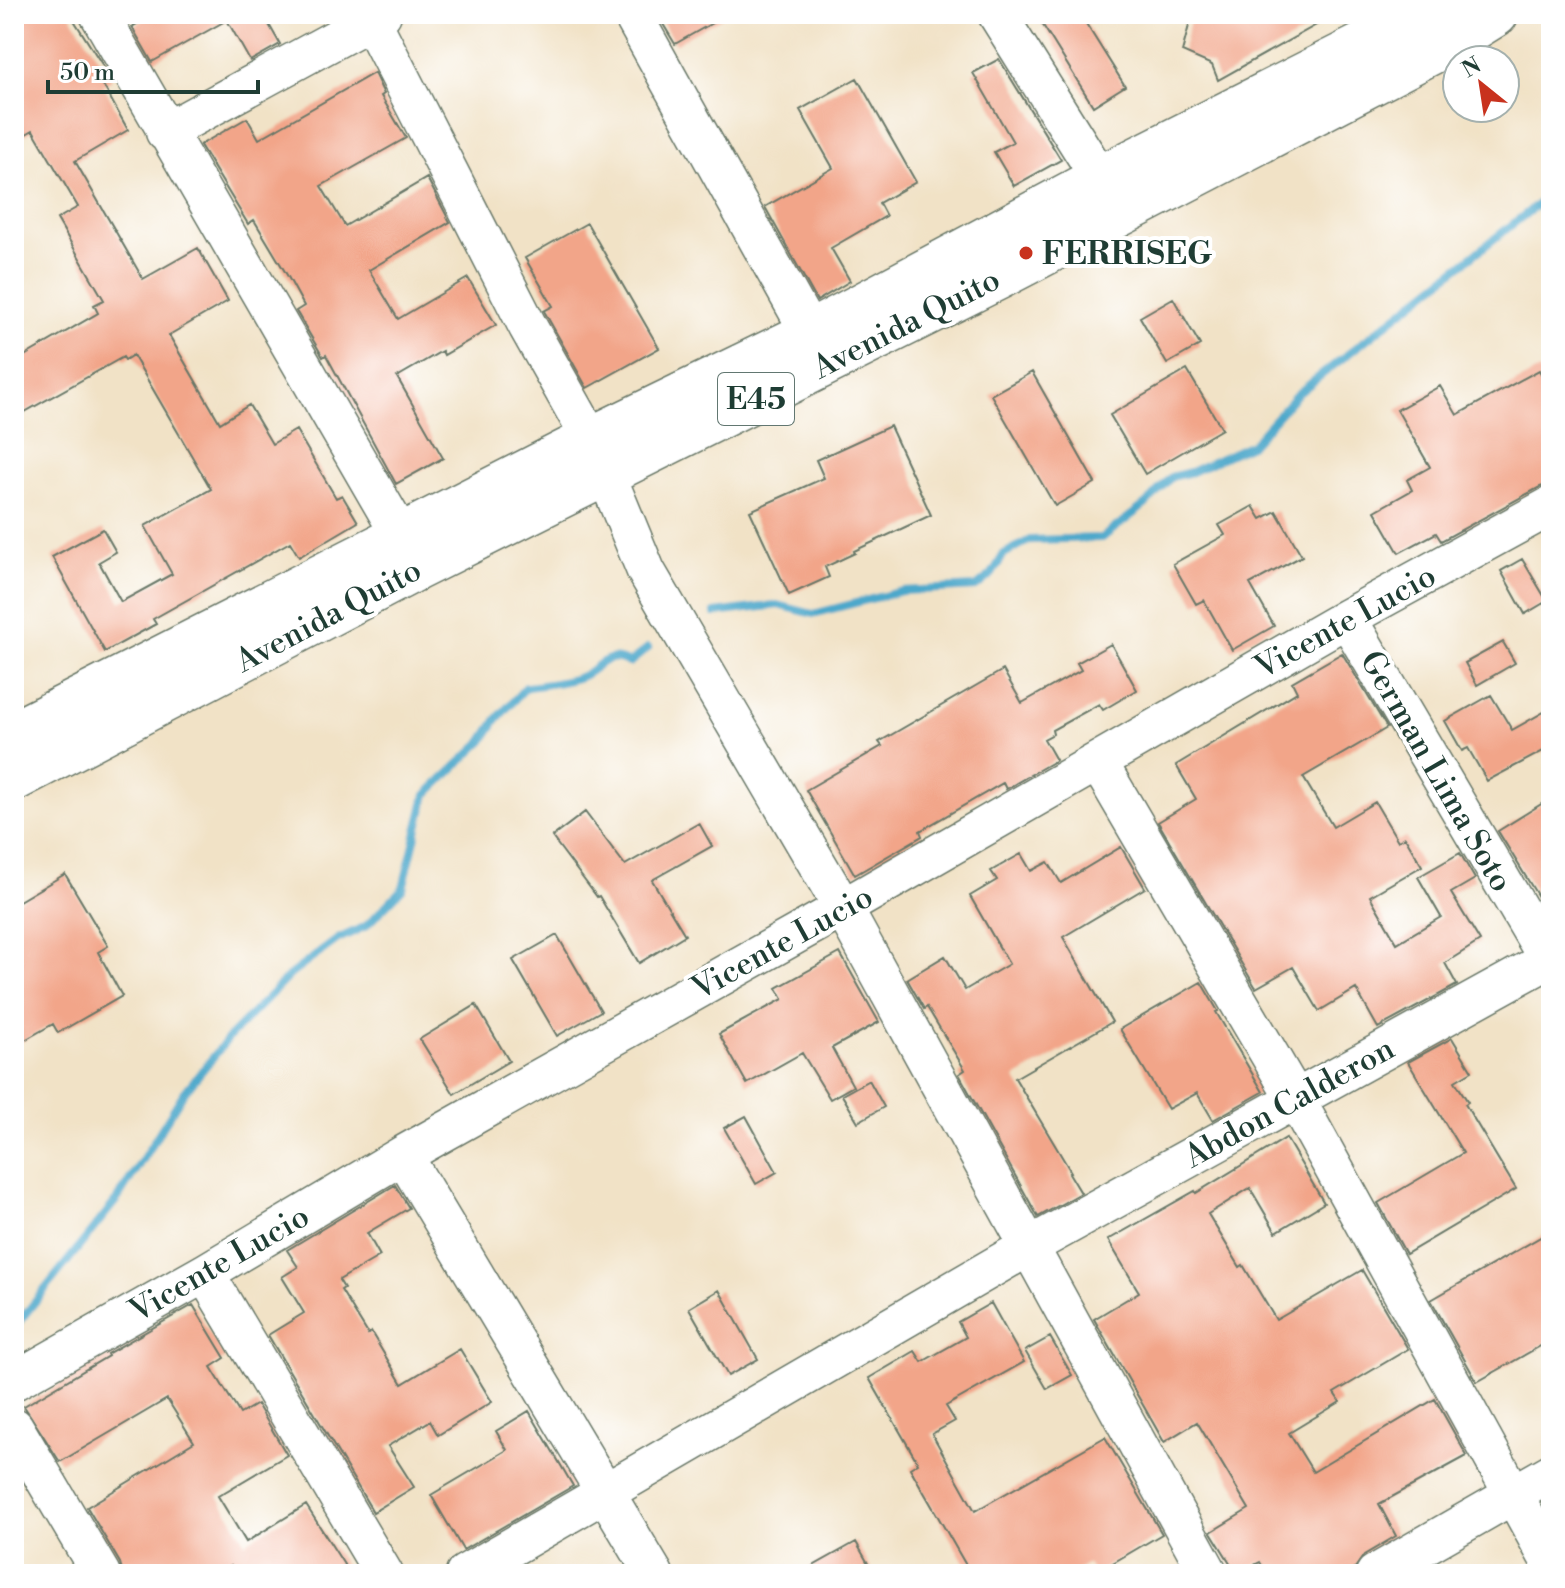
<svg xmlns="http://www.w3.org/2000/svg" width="1565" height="1588" font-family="'Libre Bodoni',serif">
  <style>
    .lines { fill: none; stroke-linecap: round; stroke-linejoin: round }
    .stream { stroke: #4da8cb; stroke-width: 8 }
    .building { fill: #f2a589 }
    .minor-casing { stroke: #687767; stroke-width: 41 }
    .highway-casing { stroke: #687767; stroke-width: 47 }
    .minor { stroke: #fff; stroke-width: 38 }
    .highway { stroke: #fff; stroke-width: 44 }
    .poi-dot { fill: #c8321e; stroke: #fff; stroke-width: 3 }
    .labels { text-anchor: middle; stroke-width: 8; stroke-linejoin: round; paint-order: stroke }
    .shield { fill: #fff; stroke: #627771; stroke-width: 2 }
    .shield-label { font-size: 30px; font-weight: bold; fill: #1f3d34 }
    .poi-label { font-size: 32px; font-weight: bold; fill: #1f3d34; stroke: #fff; text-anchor: start }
    .street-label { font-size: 32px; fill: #1f3d34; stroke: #fff }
  </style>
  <rect width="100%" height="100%" fill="#fff"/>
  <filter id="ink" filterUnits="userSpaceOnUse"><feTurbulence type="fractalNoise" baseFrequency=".0125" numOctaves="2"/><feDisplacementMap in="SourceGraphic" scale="16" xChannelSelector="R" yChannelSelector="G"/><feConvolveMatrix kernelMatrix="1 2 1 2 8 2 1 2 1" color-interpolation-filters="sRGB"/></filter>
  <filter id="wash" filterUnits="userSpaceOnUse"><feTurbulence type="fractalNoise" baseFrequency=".006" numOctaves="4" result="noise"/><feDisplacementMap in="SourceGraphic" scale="32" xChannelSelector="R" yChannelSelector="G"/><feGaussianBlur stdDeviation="1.8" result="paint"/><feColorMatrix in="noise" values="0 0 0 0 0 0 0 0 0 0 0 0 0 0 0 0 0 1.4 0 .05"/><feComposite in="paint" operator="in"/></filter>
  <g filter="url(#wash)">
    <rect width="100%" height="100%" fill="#f1e2c6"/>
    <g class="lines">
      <!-- stream -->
      <path class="stream" d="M715 613 778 605 813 614 902 591 976 587 992 574 1004 554 1030 540 1102 538 1146 504 1171 477 1191 472 1252 444 1296 395 1551 194
        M14 1328 119 1197 183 1094 231 1035 291 974 338 939 366 926 403 888 426 795 483 741 497 719 526 687C544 685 561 683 577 678 598 672 603 649 629 663L648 648"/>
    </g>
    <g id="blocks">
      <!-- building -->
      <path class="building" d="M14 14H70L112 80 103 85 128 130 75 161 143 279 198 248 228 301 169 335 220 423 249 405 272 444 296 430 336 498 342 495 358 522 299 557 290 542 153 619 156 624 105 652 52 557 103 529 116 552 99 562 121 602 172 574 145 526 211 489 133 355 125 360 123 357 14 418V362L98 313 94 305 104 300 57 219 78 207 33 130 14 141Z
        M154 14H263L280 44 250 61 227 20 152 62 132 27Z
        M657 14H728L675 44Z
        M1036 14H1080L1125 86 1093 106Z
        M1192 14H1336L1218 80 1212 65 1182 52Z
        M999 59 1061 160 1014 186 994 152 1013 142 973 73Z
        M374 73 384 94 381 96 406 138 321 186 345 226 427 178 450 222 369 270 398 319 468 278 496 325 444 355 442 351 397 377 443 458 396 484 326 355 323 357 296 311 304 306 287 275 254 220 248 224 200 145 247 118 259 139Z
        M857 78 916 182 879 203 886 216 831 248 850 281 817 301 765 207 833 168 800 110Z
        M587 223 659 348 587 388 544 311 553 306 525 258Z
        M1173 298 1200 345 1167 364 1140 317Z
        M1187 370 1222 429 1145 474 1110 415Z
        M1539 370 1551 391V484L1540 487 1441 541 1436 533 1399 553 1375 511 1412 490 1407 480 1430 467 1397 410 1440 386 1457 415Z
        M1032 372 1095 483 1055 506 991 395Z
        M890 426 931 515 854 551 855 553 825 567 829 577 789 595 750 511 824 478 816 460Z
        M1253 506 1261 519 1276 511 1302 556 1250 584 1274 626 1232 650 1204 600 1196 604 1173 564 1225 535 1219 525Z
        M1522 559 1547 601 1525 614 1501 571Z
        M1503 642 1515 663 1477 685 1465 663Z
        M1111 644 1137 690 1103 710 1099 704 1052 730 1053 734 1044 739 1056 760 1006 789 1003 783 920 831 922 836 855 875 806 790 882 746 879 742 1003 670 1022 703 1081 670 1077 663Z
        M1342 653 1387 728 1303 777 1333 827 1375 802 1398 841 1405 837 1422 866 1370 896 1397 943 1441 917 1418 877 1460 853 1475 879 1451 893 1480 941 1445 963 1457 985 1378 1028 1356 989 1319 1011 1293 967 1256 988 1158 822 1196 799 1176 765 1297 692 1292 682Z
        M1491 695 1512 730 1551 708V747L1487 781 1468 748 1462 751 1445 721Z
        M1551 798V918L1498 831Z
        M585 812 625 865 699 823 712 846 652 880 685 935 639 963 599 896 597 897 552 837Z
        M1121 847 1145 888 1063 937 1112 1022 1015 1078 1071 1172 1069 1173 1081 1193 1038 1217 959 1074 965 1070 927 1007 924 1009 907 979 945 956 965 990 1009 964 970 896 997 880 991 871 1021 854 1031 871 1048 862 1061 883Z
        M65 874 108 946 98 952 122 996 58 1033 53 1024 14 1046V904Z
        M557 935 601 1011 557 1036 513 960Z
        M840 953 879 1022 832 1048 853 1086 830 1099 802 1053 747 1084 719 1034 783 999 777 988Z
        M1201 982 1218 1011 1216 1012 1263 1092 1213 1120 1197 1093 1168 1109 1120 1029Z
        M476 1005 509 1061 454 1094 420 1039Z
        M1452 1038 1472 1071 1455 1081 1468 1102 1465 1104 1516 1189 1406 1254 1378 1203 1463 1153 1408 1062Z
        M869 1080 884 1107 858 1122 842 1095Z
        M746 1116 777 1172 756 1184 724 1128Z
        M1286 1138 1324 1203 1276 1232 1250 1188 1208 1214 1240 1267 1243 1265 1276 1320 1362 1270 1408 1349 1334 1393 1340 1402 1289 1433 1313 1472 1435 1399 1467 1456 1379 1504 1396 1536 1364 1555 1355 1568 1344 1574H1267L1260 1562 1237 1574 1211 1532 1249 1509 1197 1422 1164 1442 1094 1319 1139 1292 1108 1240 1195 1191 1196 1193Z
        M395 1185 409 1208 367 1233 380 1256 339 1280 344 1288 341 1290 368 1334 371 1332 402 1384 460 1349 492 1402 438 1435 430 1421 388 1446 414 1487 373 1512 268 1335 304 1313 282 1277 298 1267 287 1250Z
        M1551 1231V1340L1477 1382 1431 1300Z
        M719 1290 758 1359 728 1376 689 1308Z
        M991 1303 1024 1362 946 1406 955 1421 932 1434 975 1511 1105 1437 1162 1534 1094 1574 1088 1564 1071 1574H971L910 1468 918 1463 869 1378 915 1351 922 1362 966 1337 958 1322Z
        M193 1305 225 1358 211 1367 240 1414 257 1404 287 1455 218 1496 246 1542 306 1505 350 1574H236L231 1566 217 1574H123L120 1563 87 1507 194 1442 167 1399 60 1462 24 1406 108 1356 107 1354Z
        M1050 1337 1072 1375 1047 1389 1025 1351Z
        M529 1411 573 1486 463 1550 431 1495 507 1450 496 1431Z
        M856 1542 874 1574H799Z"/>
    </g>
  </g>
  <g filter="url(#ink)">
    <use href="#blocks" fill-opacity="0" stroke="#687767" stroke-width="2"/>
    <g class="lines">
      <!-- minor casing -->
      <g class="minor-casing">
        <path id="minor" d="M99 14 401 536
          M368 14 528 327 591 439
          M632 14 810 333
          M997 14 1100 178
          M165 132 382 14
          M606 474 646 571 843 908 1209 1574
          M1347 618 1551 964
          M1098 762 1295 1098 1551 1563
          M403 1155 654 1574
          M205 1273 384 1574
          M14 1381 205 1273 403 1155 843 908 1347 618 1551 506
          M14 1427 101 1574
          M465 1574 1028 1247 1551 958
          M1375 1574 1551 1473"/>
      </g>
      <!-- highway casing -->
      <g class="highway-casing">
        <path id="highway" d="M14 733 591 439 810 333 1100 178 1425 14
          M14 779 417 568 999 277 1451 42 1496 14"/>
      </g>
      <!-- minor -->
      <use href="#minor" class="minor"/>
      <!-- highway -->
      <use href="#highway" class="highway"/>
    </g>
  </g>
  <!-- markers -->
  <circle class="poi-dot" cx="1026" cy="253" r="8"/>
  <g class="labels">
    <!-- shield labels -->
    <rect class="shield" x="718" y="373" width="76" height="52" rx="6"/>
    <g class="shield-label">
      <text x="756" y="409">E45</text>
    </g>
    <!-- poi labels -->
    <g class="poi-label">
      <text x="1042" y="264">FERRISEG</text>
    </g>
    <!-- street labels -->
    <g class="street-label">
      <text transform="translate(906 323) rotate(-27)" y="11">Avenida Quito</text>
      <text transform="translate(328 615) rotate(-28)" y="11">Avenida Quito</text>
      <text transform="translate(1345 621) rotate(-29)" y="11">Vicente Lucio</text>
      <text transform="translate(1437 771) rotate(60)" y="11">German Lima Soto</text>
      <text transform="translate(782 942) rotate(-29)" y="11">Vicente Lucio</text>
      <text transform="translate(1289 1102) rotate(-29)" y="11">Abdon Calderon</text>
      <text transform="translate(219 1263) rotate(-30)" y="11">Vicente Lucio</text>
    </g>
  </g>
  <!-- margin -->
  <rect width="1565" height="1588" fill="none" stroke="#fff" stroke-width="48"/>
  <!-- north arrow -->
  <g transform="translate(1481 84) rotate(330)"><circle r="38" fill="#ffffff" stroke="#a5b1ae" stroke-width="2"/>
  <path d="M0-6L14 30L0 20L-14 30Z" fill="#c8321e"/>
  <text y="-12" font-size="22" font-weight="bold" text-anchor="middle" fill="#1f3d34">N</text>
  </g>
  <!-- scale -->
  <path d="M48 80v12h210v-12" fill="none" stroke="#1f3d34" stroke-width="4"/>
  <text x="60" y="80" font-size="24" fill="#1f3d34" stroke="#ffffff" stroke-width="6" paint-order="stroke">50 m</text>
</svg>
